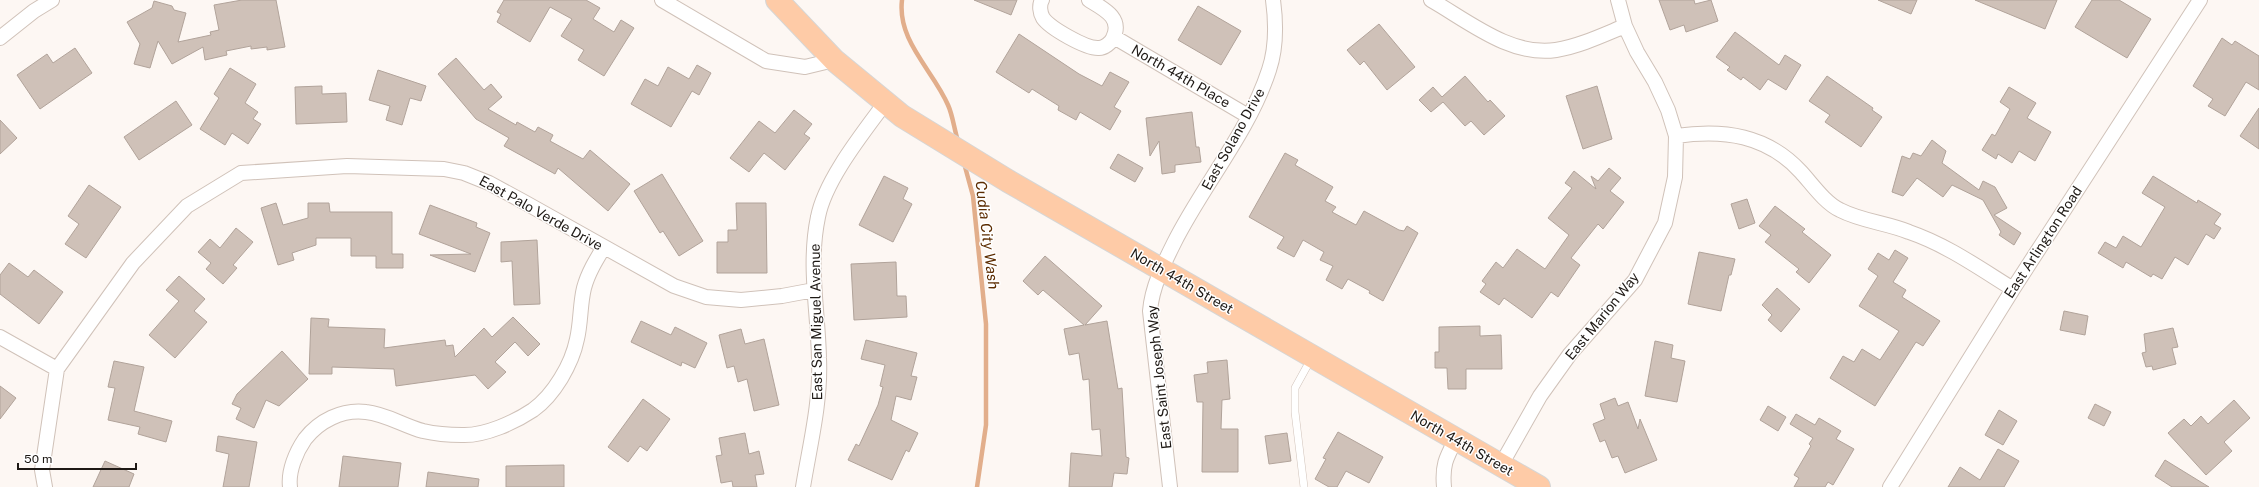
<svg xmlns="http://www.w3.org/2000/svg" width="2259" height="487" font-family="'Public Sans',sans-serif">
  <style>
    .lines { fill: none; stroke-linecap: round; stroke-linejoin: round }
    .stream { stroke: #e2ae8b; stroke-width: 4.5 }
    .building { fill: #cfc1b8; stroke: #b1a39a }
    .lane-casing { stroke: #d0c2b9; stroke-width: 8 }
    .street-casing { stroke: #d0c2b9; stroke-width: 16 }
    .primary-casing { stroke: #d6d6d5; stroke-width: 24 }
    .lane { stroke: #fff; stroke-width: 7 }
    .street { stroke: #fff; stroke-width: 14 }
    .primary { stroke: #fecba7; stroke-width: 22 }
    .labels { text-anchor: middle; stroke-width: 3; stroke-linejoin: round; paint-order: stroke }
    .street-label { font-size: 14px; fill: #1e1915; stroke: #fff }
    .water-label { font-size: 15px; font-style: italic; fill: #5c2c01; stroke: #fff }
  </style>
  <rect width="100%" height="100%" fill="#fdf7f3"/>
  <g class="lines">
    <!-- stream -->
    <path class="stream" d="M902 0C897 41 933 70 948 105 953 116 954 129 958 141
      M964 163 973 196 986 324V425L977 487"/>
  </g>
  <!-- building -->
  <path class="building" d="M242 0H276L285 47 267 50V47L251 49V46L226 51 227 55 205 60 203 47 172 64 158 41 150 68 134 64 140 44 127 22 152 8 154 1 172 6 174 10 186 13 178 42 211 35 210 32 219 30 214 5Z
    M504 0H586L600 8 593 19 614 32 621 20 634 28 604 76 578 60 584 50 561 36 572 19 550 7 530 42 497 22 501 14 497 12Z
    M974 0H1017L1011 15Z
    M1659 0H1694L1695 4 1711 0 1718 21 1686 32 1684 25 1670 30Z
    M1878 0H1917L1911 14Z
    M1975 0H2057L2045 29Z
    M2092 0H2119L2151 19 2127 58 2075 27Z
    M1198 6 1241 31 1221 65 1178 40Z
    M1379 24 1415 67 1387 90 1364 61 1360 65 1347 50Z
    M1735 32 1779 65 1785 55 1801 65 1786 90 1768 79 1760 90 1743 77 1741 80 1727 70 1730 67 1716 57Z
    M1019 34 1079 74 1102 86 1110 72 1129 82 1114 107 1121 111 1110 130 1080 112 1076 120 1058 110 1059 106 1032 89 1029 93 996 72Z
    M2222 38 2232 45 2235 41 2259 56V90L2246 82 2225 116 2208 106 2213 99 2193 86Z
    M75 48 92 73 40 109 17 75 47 54 53 63Z
    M456 58 484 90 491 84 502 97 488 109 516 125 517 122 535 132 538 127 553 135 550 141 583 159 590 150 630 184 608 211 558 168 555 174 504 146 509 138 476 119 438 74Z
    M697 65 711 73 699 95 692 91 671 127 631 104 645 79 658 86 668 67 689 79Z
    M230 68 256 84 245 103 258 112 253 119 261 124 248 144 232 133 225 145 200 129 219 98 214 94Z
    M378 70 426 86 421 101 410 98 402 125 386 120 390 106 369 100Z
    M1465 76 1488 102 1490 100 1505 116 1484 135 1471 121 1465 126 1443 102 1431 112 1419 100 1433 87 1442 97Z
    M1827 76 1873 108 1872 110 1882 117 1861 147 1825 122 1830 115 1809 101Z
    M322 86V94L346 93 347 122 296 124 295 87Z
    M1597 86 1612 139 1583 149 1566 96Z
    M2009 87 2036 103 2027 118 2051 132 2035 161 2019 151 2012 163 1998 154 1996 159 1982 150 1992 134 1995 136 2010 109 2000 102Z
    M176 101 192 125 139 160 124 137Z
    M2259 108V149L2240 136Z
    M794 110 812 124 804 134 810 138 785 170 764 153 749 172 730 158 759 121 775 133Z
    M1192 112 1196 147H1199L1201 162 1175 165V172L1162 174 1159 141 1150 156 1146 118Z
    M0 120 17 138 0 154Z
    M1932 140 1946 151 1942 163 1979 190 1983 181 1995 187 2007 208 1994 215 2021 233 2014 245 1999 235 2001 232 1983 200 1952 185 1943 197 1917 178 1903 196 1892 192 1902 156 1910 159 1913 153 1921 156Z
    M1285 153 1298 160 1295 165 1333 187 1325 201 1336 207 1332 212 1356 225 1364 211 1399 230 1404 231 1407 226 1418 233 1383 301 1369 293 1370 291 1348 279 1342 289 1326 280 1333 266 1320 260 1324 252 1303 240 1294 257 1277 248 1284 237 1249 217Z
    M1118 154 1143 168 1135 182 1110 168Z
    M1609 168 1621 178 1610 191 1624 202 1603 229 1598 224 1571 258 1580 265 1558 297 1551 292 1532 318 1504 298 1499 305 1480 292 1486 284 1482 281 1496 262 1503 268 1517 249 1545 269 1569 235 1548 218 1572 188 1565 183 1574 171 1596 189 1591 176 1598 181Z
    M662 174 703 241 679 256 663 231 660 233 634 191Z
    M884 176 908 188 903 199 912 204 893 242 859 225Z
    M2153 176 2197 203 2198 200 2221 214 2214 224 2221 228 2214 239 2206 234 2188 265 2175 257 2162 279 2153 274 2151 277 2126 262 2123 268 2098 253 2105 242 2116 248 2123 236 2141 247 2165 207 2142 193Z
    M89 185 121 207 86 258 65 244 79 224 68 216Z
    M1747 199 1755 223 1739 229 1731 204Z
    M276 203 283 225 308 218V203H329L330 212H392V254H403V268H376V256H351V238H316V245L292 253 294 260 278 265 261 208Z
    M736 203H766L767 273H717V242H728V230H737Z
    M430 205 477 223 476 227 490 233 475 272 430 255 471 254 419 234Z
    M1775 206 1805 229 1802 232 1831 255 1809 283 1796 272 1799 269 1765 242 1771 235 1759 226Z
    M236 228 253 242 233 265 237 268 223 284 206 269 211 263 198 252 210 239 220 248Z
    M537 240 540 304 514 305 512 261 501 262V242Z
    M1895 250 1908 258 1893 282 1906 290 1902 297 1940 321 1923 346 1916 342 1875 406 1830 378 1843 356 1854 362 1862 349 1880 360 1899 331 1859 306 1878 276 1868 269 1878 253 1889 260Z
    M1699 252 1735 259 1731 275H1729L1721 311 1688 304Z
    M1045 256 1102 306 1085 325 1107 321 1118 389 1122 388 1126 457 1129 458 1127 474 1114 473 1112 487H1069L1071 453 1102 456 1100 429 1092 430 1089 379 1083 380 1079 353 1069 355 1064 329 1084 325 1043 290 1038 295 1023 281Z
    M896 262 897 296H906L907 317 854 320 851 264Z
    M9 263 28 277 34 270 63 292 39 324 0 294V275Z
    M179 276 205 299 194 311 207 322 175 358 149 335 179 301 166 290Z
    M1777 288 1800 309 1781 332 1768 320 1772 315 1762 305Z
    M2064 311 2088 316 2085 335 2060 330Z
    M513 317 540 344 528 356 515 342 495 362 506 372 488 389 475 375 396 386 394 369 332 367V374H309L311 318 329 319 328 327 385 329 384 348 445 340 446 346 453 345 455 357 484 328 492 337Z
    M641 321 671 335 675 327 707 343 695 368 682 362 681 366 631 342Z
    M1480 326V336L1501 335 1502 369H1466V389H1448L1447 368H1435V352H1439V327Z
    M2173 328 2178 347 2172 348 2176 364 2153 370 2152 366 2146 367 2142 353 2146 352 2144 334Z
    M741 329 745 344 764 339 779 405 754 411 747 379 738 382 734 366 727 368 719 335Z
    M866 340 917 353 911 376 917 377 911 400 896 396 891 420 918 433 909 452 906 450 892 480 848 460 856 444 859 446 878 405 883 387 880 386 885 365 861 359Z
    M1655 341 1673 345 1671 358 1685 361 1677 402 1645 396Z
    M282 351 308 379 279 406 266 400 254 428 236 419 241 408 232 404 237 394Z
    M1227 360 1230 399 1222 400 1221 429H1238V472H1202L1203 402H1197L1194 375 1208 373 1207 362Z
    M114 361 144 367 134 411 172 421 166 442 138 434 140 427 108 420 115 388 108 387Z
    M0 386 16 398 0 419Z
    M1615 398 1618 406 1628 402 1638 429 1640 419 1657 460 1625 473 1618 456 1612 458 1605 440 1600 442 1593 424 1605 419 1600 404Z
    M643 399 670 419 647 451 640 446 628 462 608 447Z
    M2234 400 2250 418 2224 442 2232 451 2206 475 2168 433 2184 419 2191 426 2201 416 2208 424Z
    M2095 404 2111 412 2104 426 2088 418Z
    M1768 406 1786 417 1778 431 1760 420Z
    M1999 410 2017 421 2003 445 1985 435Z
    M1796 414 1815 425 1819 418 1841 431 1836 439 1854 449 1833 485 1828 482 1825 487H1794L1799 478 1794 475 1811 446 1809 444 1813 438 1790 424Z
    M1338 432 1383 457 1369 483 1346 471 1337 487H1329L1315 479 1326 459 1323 458Z
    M745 433 749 454 759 451 764 474 755 475 757 487H733L732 481 721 483 716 456 722 455 719 438Z
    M1287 433 1291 461 1269 464 1265 436Z
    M218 436 257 442 249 487H223L229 454 216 451Z
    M1998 449 2019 461 2004 487H1948L1960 467 1980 480Z
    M343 456 401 463 398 487H339Z
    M2165 460 2209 487H2172L2155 476Z
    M105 461 134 474 129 487H93Z
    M564 465V487H506V466Z
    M428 472 479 479 478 487H426Z"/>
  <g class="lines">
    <!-- lane casing -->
    <g class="lane-casing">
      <path id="lane" d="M1304 487 1295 412V388L1311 359"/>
    </g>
    <!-- street casing -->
    <g class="street-casing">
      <path id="street" d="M662 0 766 61 805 67 834 60
        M1042 0C1039 5 1040 13 1043 18 1050 28 1086 49 1099 48 1104 48 1111 43 1113 38 1123 18 1104 9 1089 0
        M1431 0C1468 21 1511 57 1556 50 1580 46 1603 35 1625 26
        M1114 37 1248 116
        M0 38 34 11 52 0
        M1676 136C1724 129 1767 135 1801 172 1812 184 1825 203 1840 210 1861 221 1887 223 1909 232 1947 245 1979 268 2013 289
        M0 337 57 369
        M1501 465 1540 396 1570 354 1635 280 1665 223 1675 177 1676 136 1668 110 1655 82 1637 52 1625 26 1618 0
        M45 487 42 470 57 369 133 263 187 206 241 173 347 166 444 169 464 173 489 183 524 202 674 286 706 297 741 300 782 296 814 290
        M290 487C288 471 296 452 305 439 319 421 342 409 366 412 386 414 404 426 423 431 436 434 449 435 462 435 485 436 515 422 533 410 554 395 572 364 577 339 581 322 580 304 584 288 588 273 596 260 604 247
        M803 487C810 444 821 402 819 358 818 311 808 264 818 217 825 180 863 133 885 103
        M1170 487 1150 311C1152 287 1163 265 1174 243 1203 185 1249 132 1269 70 1276 49 1276 22 1273 0
        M1444 487C1442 465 1446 458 1456 439
        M1890 487 2013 289 2200 0"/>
    </g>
    <!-- primary casing -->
    <g class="primary-casing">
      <path id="primary" d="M777 0 834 60 902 116 1008 181 1539 487"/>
    </g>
    <!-- lane -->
    <use href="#lane" class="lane"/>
    <!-- street -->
    <use href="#street" class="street"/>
    <!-- primary -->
    <use href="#primary" class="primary"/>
  </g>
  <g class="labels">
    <!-- street labels -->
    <g class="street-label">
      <text transform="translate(1181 76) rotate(30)" y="5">North 44th Place</text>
      <text transform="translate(1233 139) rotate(-61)" y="5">East Solano Drive</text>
      <text transform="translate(541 213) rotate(29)" y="5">East Palo Verde Drive</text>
      <text transform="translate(2043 242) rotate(-57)" y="5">East Arlington Road</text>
      <text transform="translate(1182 281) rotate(30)" y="5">North 44th Street</text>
      <text transform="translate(1602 316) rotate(-51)" y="5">East Marion Way</text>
      <text transform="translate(816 322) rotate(-91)" y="5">East San Miguel Avenue</text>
      <text transform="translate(1159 377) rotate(-96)" y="5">East Saint Joseph Way</text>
      <text transform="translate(1462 443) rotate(30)" y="5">North 44th Street</text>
    </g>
    <!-- water labels -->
    <g class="water-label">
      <text transform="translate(987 235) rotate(83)" y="5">Cudia City Wash</text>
    </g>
  </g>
  <!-- scale -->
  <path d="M18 463v6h118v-6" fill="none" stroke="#1e1915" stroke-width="2"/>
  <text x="24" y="463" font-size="12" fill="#1e1915" stroke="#ffffff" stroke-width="3" paint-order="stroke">50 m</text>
</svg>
